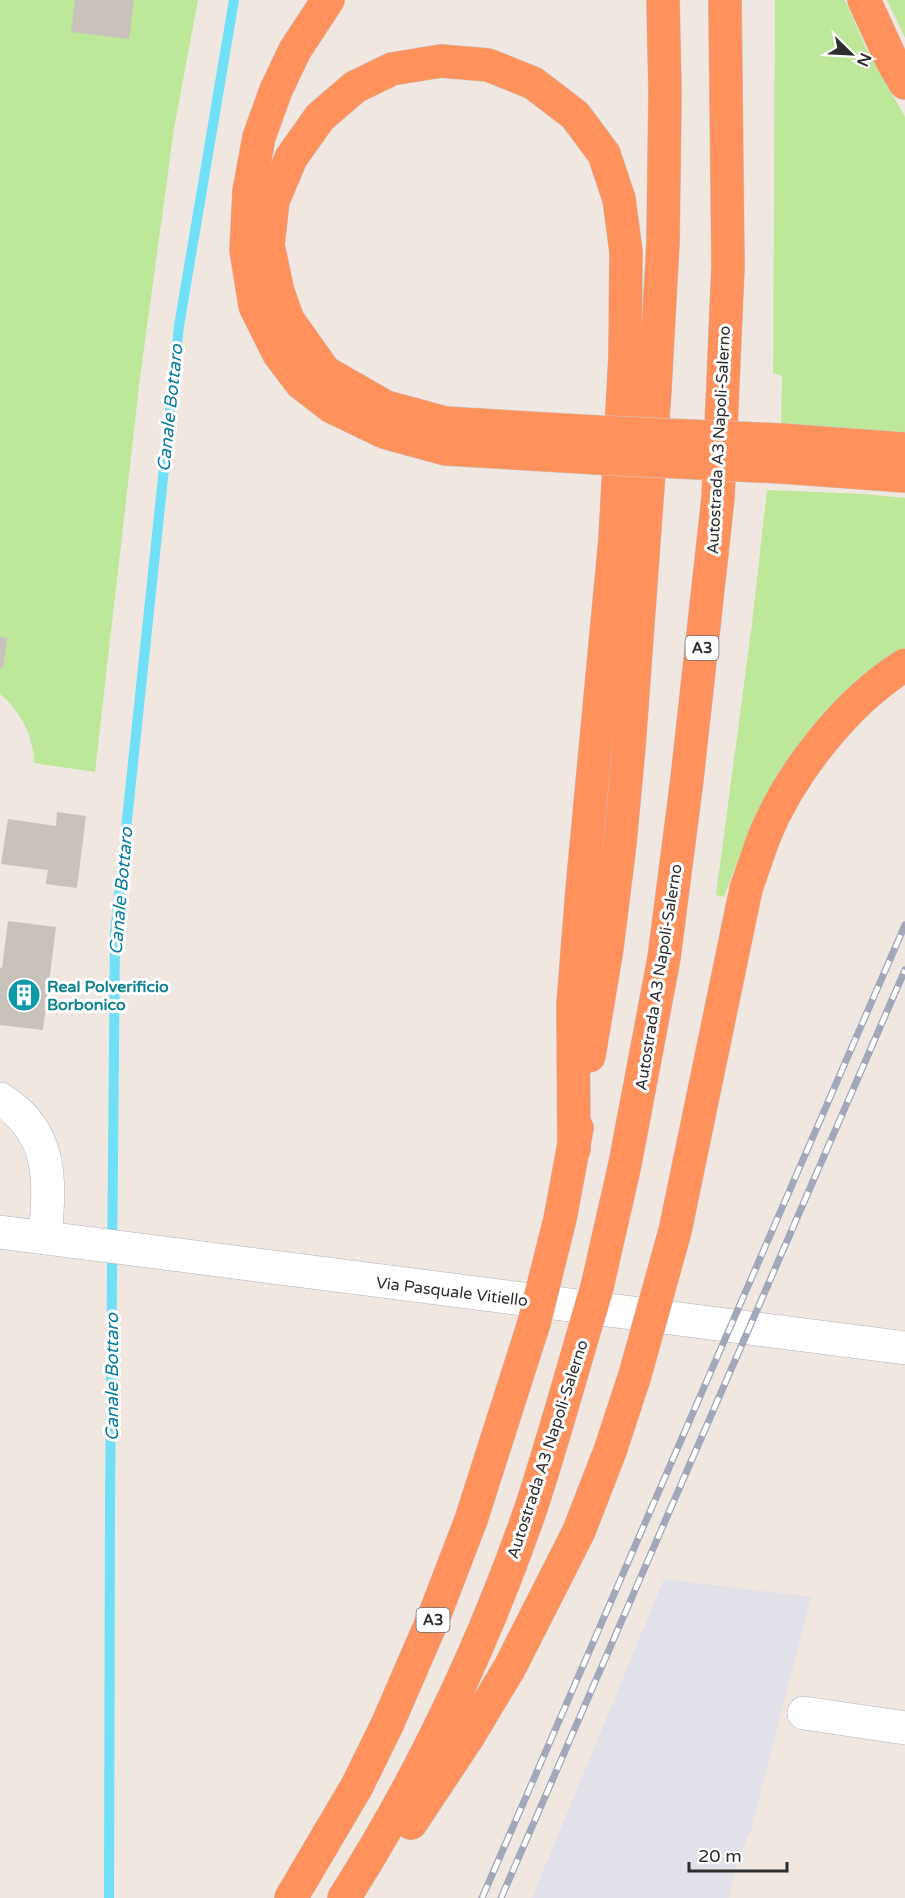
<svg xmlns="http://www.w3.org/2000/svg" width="905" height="1898" font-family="'Varela Round',sans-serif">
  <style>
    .industrial { fill: #e2e0e8 }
    .green { fill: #bde89a }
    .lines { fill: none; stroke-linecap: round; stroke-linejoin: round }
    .stream { stroke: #6fe0f6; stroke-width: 10 }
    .building { fill: #c8c2bb }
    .street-casing { stroke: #b0b4be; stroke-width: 34 }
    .secondary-casing { stroke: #b0b4be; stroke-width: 34 }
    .highway-casing { stroke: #c9c9c9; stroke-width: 34 }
    .street { stroke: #fff; stroke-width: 33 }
    .secondary { stroke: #fff; stroke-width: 33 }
    .highway { stroke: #ff915c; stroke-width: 33 }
    .rail-casing { stroke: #a2a8b9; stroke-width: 7 }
    .rail { stroke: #fff; stroke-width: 4.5; stroke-dasharray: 14; stroke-linecap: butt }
    .highway-bridge-casing { stroke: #c9c9c9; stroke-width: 34; stroke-linecap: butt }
    .highway-bridge { stroke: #ff915c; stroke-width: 33 }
    .labels { text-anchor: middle; stroke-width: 6; stroke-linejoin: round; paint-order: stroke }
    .shield { fill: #fff; stroke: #6d6d6d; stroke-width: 1.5 }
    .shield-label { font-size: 15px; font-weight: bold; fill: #2e2e2e }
    .street-label { font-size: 16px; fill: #2e2e2e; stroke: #fff }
    .culture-label { font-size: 16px; font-weight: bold; fill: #0d838f; stroke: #fff; text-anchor: start }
    .water-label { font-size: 18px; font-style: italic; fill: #077ca1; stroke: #fff }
  </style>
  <rect width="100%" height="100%" fill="#efe7e0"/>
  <!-- industrial -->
  <path class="industrial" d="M664 1579 811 1597 751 1830 737 1861 729 1898H532Z"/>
  <!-- green -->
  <path class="green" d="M0 0H198L174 129 140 378 95 772 34 763C34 736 20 711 0 694V668H3L7 638 0 637Z
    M775 0H845L866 48 905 117V438L781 425 782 376 773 373Z
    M887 0H905V38L888 2Z
    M767 490 864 494 905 498V648L888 657 766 797 735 868 724 897 716 895 752 624Z"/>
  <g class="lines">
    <!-- stream -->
    <path class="stream" d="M109 1898 110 1504 115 934 179 326 234 0"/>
  </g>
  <!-- building -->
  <path class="building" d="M75 0H134L129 39 71 32Z
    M0 637 7 638 3 669 0 668Z
    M57 812 86 816 77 888 46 884 48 870 1 864 8 819 56 826Z
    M8 921 56 927 43 1030 0 1025V967L2 968Z"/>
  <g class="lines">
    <!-- street casing -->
    <g class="street-casing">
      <path id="street" d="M0 1099C54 1132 50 1182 45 1238
        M804 1713 905 1728"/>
    </g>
    <!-- secondary casing -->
    <g class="secondary-casing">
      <path id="secondary" d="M0 1232 905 1348"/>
    </g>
    <!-- highway casing -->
    <g class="highway-casing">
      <path id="highway" d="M328 0 295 50 276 90 259 137 249 191 246 250 255 306 279 354 301 383 332 407 384 432 446 449 597 458
        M864 0 892 61 905 83
        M782 440 905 449
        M781 467 905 476
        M589 1056 607 948 620 843 629 747 655 389 663 242 665 93 663 0
        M574 1149 573 1004 582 890 615 539 625 356 626 252 619 199 604 154 575 115 533 83 488 65 441 61 392 69 355 87 320 117 291 158 273 201 268 245 278 292 288 320 325 372 386 407 445 423 597 432
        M545 1279 560 1219 577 1128
        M597 1287 625 1164 664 958 687 779 718 498 728 266 725 0
        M411 1823 468 1737 510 1667 540 1608 579 1531 610 1451 635 1375
        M291 1898 357 1786 387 1725 433 1619 471 1520 534 1323
        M344 1898C421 1777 483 1646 530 1511 550 1451 567 1389 585 1328"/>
    </g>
    <!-- street -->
    <use href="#street" class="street"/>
    <!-- secondary -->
    <use href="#secondary" class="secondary"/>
    <!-- highway -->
    <use href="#highway" class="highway"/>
    <!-- rail casing -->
    <g class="rail-casing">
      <path id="rail" d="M482 1898 905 925
        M501 1898 905 970"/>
    </g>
    <!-- rail -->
    <use href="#rail" class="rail"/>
    <!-- highway-bridge casing -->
    <g class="highway-bridge-casing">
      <path id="highway-bridge" d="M597 432 782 440
        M597 458 781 467
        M534 1323 545 1279
        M585 1328 597 1287
        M635 1375 675 1231 746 889C752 872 758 854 764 837 790 773 846 702 905 665"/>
    </g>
    <!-- highway-bridge -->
    <use href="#highway-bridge" class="highway-bridge"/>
  </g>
  <!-- icons -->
  <defs>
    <g id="building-disc" transform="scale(1.725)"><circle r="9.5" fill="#0f9aa8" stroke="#fff"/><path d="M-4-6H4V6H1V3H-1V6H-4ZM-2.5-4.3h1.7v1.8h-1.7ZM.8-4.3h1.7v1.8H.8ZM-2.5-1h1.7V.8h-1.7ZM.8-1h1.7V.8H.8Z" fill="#fff"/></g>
  </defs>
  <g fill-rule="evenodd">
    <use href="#building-disc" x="24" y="995"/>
  </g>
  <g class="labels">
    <!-- shield labels -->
    <g class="shield">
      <rect x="685.5" y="636" width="33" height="24" rx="4.5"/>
      <rect x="416.5" y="1608" width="33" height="24" rx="4.5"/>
    </g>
    <g class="shield-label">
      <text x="702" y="653">A3</text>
      <text x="433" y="1625">A3</text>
    </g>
    <!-- street labels -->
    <g class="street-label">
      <text transform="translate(718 440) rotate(-87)" y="6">Autostrada A3 Napoli-Salerno</text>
      <text transform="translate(658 977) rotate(-81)" y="6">Autostrada A3 Napoli-Salerno</text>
      <text transform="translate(452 1291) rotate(7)" y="6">Via Pasquale Vitiello</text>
      <text transform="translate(547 1449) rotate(-72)" y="6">Autostrada A3 Napoli-Salerno</text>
    </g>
    <!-- culture labels -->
    <g class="culture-label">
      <text x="47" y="992">Real Polverificio<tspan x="47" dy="18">Borbonico</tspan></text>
    </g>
    <!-- water labels -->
    <g class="water-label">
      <text transform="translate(170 408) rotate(-84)" y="6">Canale Bottaro</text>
      <text transform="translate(121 891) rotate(-85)" y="6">Canale Bottaro</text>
      <text transform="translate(112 1377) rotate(-90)" y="6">Canale Bottaro</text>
    </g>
  </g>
  <!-- north arrow -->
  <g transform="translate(851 54) rotate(114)" stroke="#ffffff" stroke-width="4.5" paint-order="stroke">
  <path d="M0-4.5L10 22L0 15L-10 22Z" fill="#2e2e2e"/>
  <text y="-9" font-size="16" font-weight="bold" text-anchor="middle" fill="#2e2e2e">N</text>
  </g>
  <!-- scale -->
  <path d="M689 1862v9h98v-9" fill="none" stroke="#2e2e2e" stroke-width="3"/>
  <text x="698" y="1862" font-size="18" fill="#2e2e2e" stroke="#ffffff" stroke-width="4.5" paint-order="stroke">20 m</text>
</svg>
